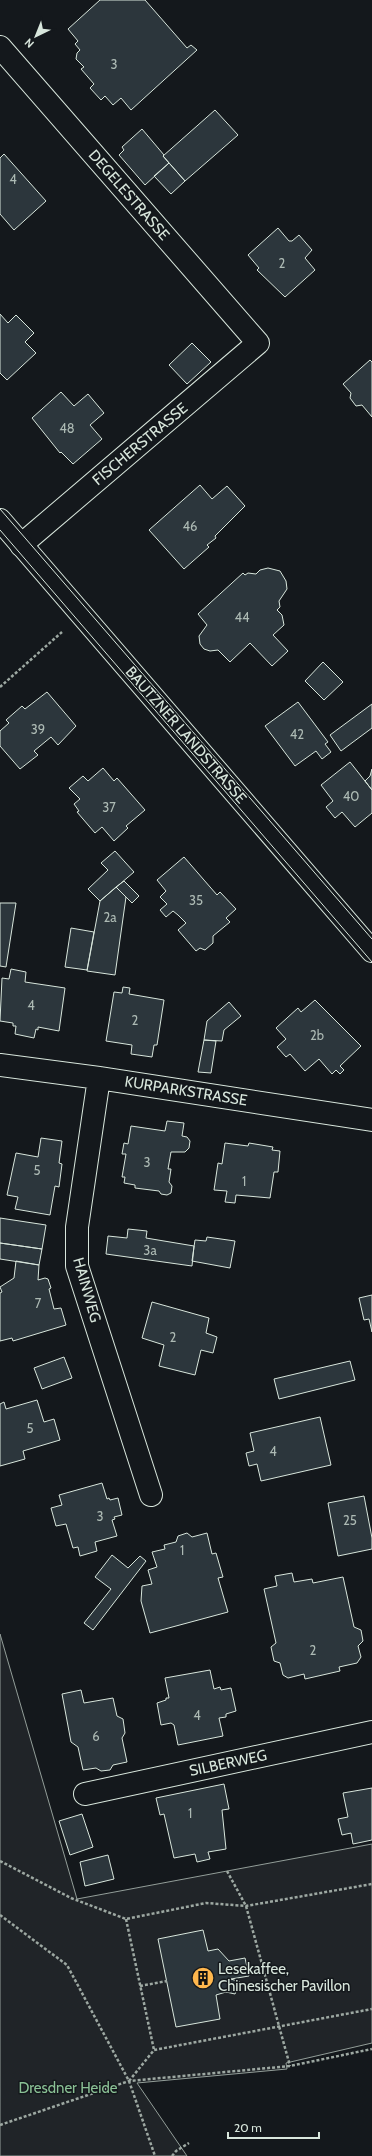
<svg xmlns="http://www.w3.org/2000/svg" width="372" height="2156" font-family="Cabin,sans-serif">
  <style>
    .green { fill: #202428; stroke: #939e99 }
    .building { fill: #2c363c; stroke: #d8e6dc }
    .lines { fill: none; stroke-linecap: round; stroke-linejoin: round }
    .minor-casing { stroke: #d8e6dc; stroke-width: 24 }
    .primary-casing { stroke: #d8e6dc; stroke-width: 24 }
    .path { stroke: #9da8a2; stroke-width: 2.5; stroke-dasharray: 3 2; stroke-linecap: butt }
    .minor { stroke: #14181c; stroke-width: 22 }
    .primary { stroke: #14181c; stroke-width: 22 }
    .tram { stroke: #d8e6dc; stroke-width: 1 }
    .labels { text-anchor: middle; stroke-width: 3; stroke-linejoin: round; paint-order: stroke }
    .number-label { font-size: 13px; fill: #adbab4 }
    .street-label { font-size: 15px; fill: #d8e6dc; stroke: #14181c }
    .poi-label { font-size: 15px; fill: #d8e6dc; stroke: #14181c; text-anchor: start }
    .park-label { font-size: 15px; fill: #8ac095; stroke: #14181c }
  </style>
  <rect width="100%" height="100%" fill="#14181c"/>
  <!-- green -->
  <path class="green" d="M0 1634 77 1899 372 1844V2043L286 2063 287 2069 137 2083 187 2156H0Z"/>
  <!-- building -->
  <path class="building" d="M100 0H145L187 48 191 45 197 50 131 110 121 98 113 105 105 96 101 100 90 88 94 84 81 69 84 67 76 59 77 53 80 50 75 44 78 41 68 29Z
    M215 110 238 135 185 181 163 156Z
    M142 129 164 155 163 156 169 163 145 185 119 155 124 150 122 147Z
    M4 154 46 201 14 230 0 214V158Z
    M169 163 185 181 171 194 154 176Z
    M278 228 289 241H292L299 235 312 250 305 258 315 270 285 297 257 270 259 268 248 255Z
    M0 314 8 323 16 315 34 333 25 342 36 353 7 380 0 373Z
    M192 343 211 362 187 384 169 365Z
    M370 360 372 362V417L362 405 356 406 350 398 351 393 343 384Z
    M61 392 74 406 88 394 104 413 90 425 102 439 73 464 61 452 60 453 32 418Z
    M200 485 212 499 227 486 245 506 215 536 216 538 207 545 209 547 184 569 149 530Z
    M268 568 280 571 286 581 287 589 279 601 280 607 277 610 282 615 284 625 273 635 288 651 272 666 250 643 230 662 218 650 210 651 204 649 200 644 199 636 207 625 198 614 243 573 245 575 248 573 256 574 260 570Z
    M323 662 343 682 324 700 305 681Z
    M47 692 76 726 58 745 51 737 34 751 38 755 20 769 0 746V731L9 723 6 720 22 706 25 709Z
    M298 702 328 742 325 744 331 752 322 759 316 751 295 766 265 726Z
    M372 704V728L341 751 330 735Z
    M350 762 372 790V813L355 827 342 812 335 818 326 807 333 801 321 785Z
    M103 768 114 781 117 778 145 810 126 826 128 828 114 841 102 827 95 833 77 812 79 811 74 804 80 799 69 788 83 776 88 781Z
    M372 769V790L365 781 370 776Z
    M115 851 134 872 100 901 88 889 108 870 101 863Z
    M184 857 217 895 220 892 236 909 226 918 230 922 213 936V943L205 950 200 948 196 951 178 930 186 923 178 915 173 911 166 917 160 910 167 904 160 897 166 891 157 880Z
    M124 881 139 896 132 903 116 887Z
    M116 887 126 897 115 975 87 971 100 901Z
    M0 903H16L6 967 0 966Z
    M71 928 94 932 87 970 65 967Z
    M11 969 26 972 25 982 65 988 59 1031 38 1027V1030L36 1029 34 1038 15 1034 16 1026H13V1023L0 1021 2 978 9 979Z
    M123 987 130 988 129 994 164 1000 157 1045H154L152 1057 131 1054 132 1045 106 1041 114 992 122 993Z
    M315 1000 361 1046 340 1066 344 1070 340 1074 336 1070 332 1074 319 1059 305 1071 290 1054 286 1057 277 1047 286 1039 276 1028 298 1008 301 1012Z
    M229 1002 241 1016 224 1030 222 1041 204 1040 207 1021Z
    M204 1040 216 1041 211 1073 198 1072Z
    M167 1121 184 1123 182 1136 187 1137 190 1141 189 1148 185 1152H171L168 1169H171L169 1182 172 1186 171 1193 167 1195 161 1194 159 1191 135 1188V1185L124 1183 125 1177H122L126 1154H122L124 1143 128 1144 131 1126 165 1131Z
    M41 1138 62 1141 59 1163 62 1164 59 1187 55 1186 50 1215 15 1209 18 1197 7 1195 16 1153 38 1157Z
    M225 1143 248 1146 249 1143 273 1147 272 1150 280 1151 278 1172H274L270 1198 236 1195 235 1203 225 1202 227 1191 214 1190 218 1163 222 1164Z
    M0 1218 46 1225 42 1249 0 1243Z
    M128 1229 147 1231 146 1238 194 1246 192 1266 106 1254 108 1236 127 1238Z
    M207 1237 235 1241 230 1268 192 1261 195 1240 206 1241Z
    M0 1243 42 1249 39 1265 0 1259Z
    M16 1261 39 1265 38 1280 45 1278 48 1279 51 1288 49 1289 54 1309 61 1308 66 1325 13 1341 12 1338 0 1341V1293L2 1292 0 1287 14 1278Z
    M372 1295V1332L369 1319 364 1320 359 1298Z
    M152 1302 209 1318 206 1333 217 1337 213 1353 201 1350 195 1375 159 1366 164 1345 142 1338Z
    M64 1357 72 1378 42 1389 34 1368Z
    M350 1361 355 1380 279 1399 274 1379Z
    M37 1400 44 1422 54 1419 60 1440 23 1451 25 1459 0 1466V1404L4 1402 6 1409Z
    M320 1417 331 1465 261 1481 257 1464 249 1466 246 1453 254 1451 250 1433Z
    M102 1483 107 1499 109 1498 110 1500 118 1498 122 1515 114 1517 115 1519 112 1520 117 1536 95 1542 97 1551 80 1556 78 1547 73 1548 66 1524 56 1526 51 1508 62 1505 59 1495Z
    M364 1496 372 1538V1549L338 1556 328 1503Z
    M187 1533 192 1537 207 1533 212 1554 216 1553 223 1577 218 1578 228 1612 150 1633 141 1601 142 1586 152 1584 148 1570 157 1567 152 1552 165 1549 164 1545 176 1542 178 1536Z
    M112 1555 128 1568 140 1556 146 1561 93 1630 84 1623 111 1589 95 1577Z
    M292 1573 294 1582 312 1579 313 1583 343 1577 354 1627 361 1630 363 1641 358 1646 361 1657 357 1663 339 1667 340 1671 305 1679 304 1674 288 1678 283 1675 280 1663 274 1661 271 1647 276 1643 264 1589 277 1586 275 1576Z
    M210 1670 214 1689 220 1687 221 1690 231 1688 236 1711 226 1714V1717L219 1718 223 1736 178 1745 174 1725 171 1723 161 1725 157 1703 166 1700V1698H169L165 1678Z
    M81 1690 84 1703 113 1698 117 1716 123 1719 125 1733 122 1738 127 1762 113 1765 110 1770 101 1771 96 1768 83 1770 78 1747 71 1742 62 1694Z
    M224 1784 229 1809 222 1810 226 1849 208 1852 210 1859 197 1862 195 1854 174 1858 164 1814 160 1815 156 1798Z
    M372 1788V1840L353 1844 351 1833 342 1835 338 1819 348 1817 343 1793Z
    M82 1814 93 1847 70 1855 59 1821Z
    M108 1855 114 1879 85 1886 80 1862Z
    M203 1930 208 1951 218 1949 229 1961 245 1958 249 1976 231 1979 240 1982 235 1994 226 1992 216 1995 220 2019 176 2027 158 1939Z"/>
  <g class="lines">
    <!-- minor casing -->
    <g class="minor-casing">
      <path id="minor" d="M0 47 258 343 21 545
        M0 1065 99 1078 372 1120
        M99 1078 77 1227V1266L151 1495
        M85 1794 372 1732"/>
    </g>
    <!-- primary casing -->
    <g class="primary-casing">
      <path id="primary" d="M0 520 372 951"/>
    </g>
    <!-- path -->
    <path class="path" d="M0 687 62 632
      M0 1861 71 1898 126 1919 206 1903 246 1906 372 1884
      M227 1871 246 1906 290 2066
      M0 1915 67 1965 129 2081 155 2156
      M126 1919 154 2050
      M140 1986 167 1981
      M129 2081 154 2050 372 2009
      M0 2125 129 2081 290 2066 372 2049
      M172 2156 176 2151 189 2143"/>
    <!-- minor -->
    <use href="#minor" class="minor"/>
    <!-- primary -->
    <use href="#primary" class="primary"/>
    <!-- tram -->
    <path class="tram" d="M0 509 372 939
      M0 530 372 962"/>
  </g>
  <!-- icons -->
  <defs>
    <g id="building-disc" transform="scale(1.15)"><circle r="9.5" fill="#ffb74d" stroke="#14181c"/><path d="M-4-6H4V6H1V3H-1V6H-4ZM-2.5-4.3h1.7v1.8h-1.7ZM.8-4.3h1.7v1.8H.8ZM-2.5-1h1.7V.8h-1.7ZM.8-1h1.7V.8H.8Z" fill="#111"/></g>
  </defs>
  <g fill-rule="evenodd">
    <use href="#building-disc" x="203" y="1978"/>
  </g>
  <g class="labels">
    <!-- number labels -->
    <g class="number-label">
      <text x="114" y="69">3</text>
      <text x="13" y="184">4</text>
      <text x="282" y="268">2</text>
      <text x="67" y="433">48</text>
      <text x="190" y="531">46</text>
      <text x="242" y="622">44</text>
      <text x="38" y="734">39</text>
      <text x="297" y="739">42</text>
      <text x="351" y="801">40</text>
      <text x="109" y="812">37</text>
      <text x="196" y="905">35</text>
      <text x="110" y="922">2a</text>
      <text x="31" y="1010">4</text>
      <text x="135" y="1025">2</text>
      <text x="317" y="1040">2b</text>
      <text x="147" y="1167">3</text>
      <text x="37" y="1175">5</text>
      <text x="244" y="1186">1</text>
      <text x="150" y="1255">3a</text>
      <text x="38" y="1308">7</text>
      <text x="173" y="1342">2</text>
      <text x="30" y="1433">5</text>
      <text x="273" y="1456">4</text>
      <text x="100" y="1521">3</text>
      <text x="350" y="1525">25</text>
      <text x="182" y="1555">1</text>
      <text x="313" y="1655">2</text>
      <text x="197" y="1720">4</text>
      <text x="96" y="1741">6</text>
      <text x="190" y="1818">1</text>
    </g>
    <!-- street labels -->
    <g class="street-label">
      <text transform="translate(129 195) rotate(49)" y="5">DEGELESTRASSE</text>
      <text transform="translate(140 444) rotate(-40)" y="5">FISCHERSTRASSE</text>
      <text transform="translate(186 735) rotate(49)" y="5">BAUTZNER LANDSTRASSE</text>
      <text transform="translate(186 1091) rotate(9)" y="5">KURPARKSTRASSE</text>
      <text transform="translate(87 1290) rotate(74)" y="5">HAINWEG</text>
      <text transform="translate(228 1763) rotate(-12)" y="5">SILBERWEG</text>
    </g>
    <!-- poi labels -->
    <g class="poi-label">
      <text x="218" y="1974">Lesekaffee,<tspan x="218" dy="17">Chinesischer Pavillon</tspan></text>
    </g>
    <!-- park labels -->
    <g class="park-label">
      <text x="68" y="2093">Dresdner Heide</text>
    </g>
  </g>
  <!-- north arrow -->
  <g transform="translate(36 36) rotate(223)" stroke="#14181c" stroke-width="3" paint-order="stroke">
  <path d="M0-3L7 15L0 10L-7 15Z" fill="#d8e6dc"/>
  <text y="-6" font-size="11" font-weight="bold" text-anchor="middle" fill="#d8e6dc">N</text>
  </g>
  <!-- scale -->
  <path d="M228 2132v6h91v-6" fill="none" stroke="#d8e6dc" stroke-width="2"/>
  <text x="234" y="2132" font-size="12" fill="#d8e6dc" stroke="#14181c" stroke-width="3" paint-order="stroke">20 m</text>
</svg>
